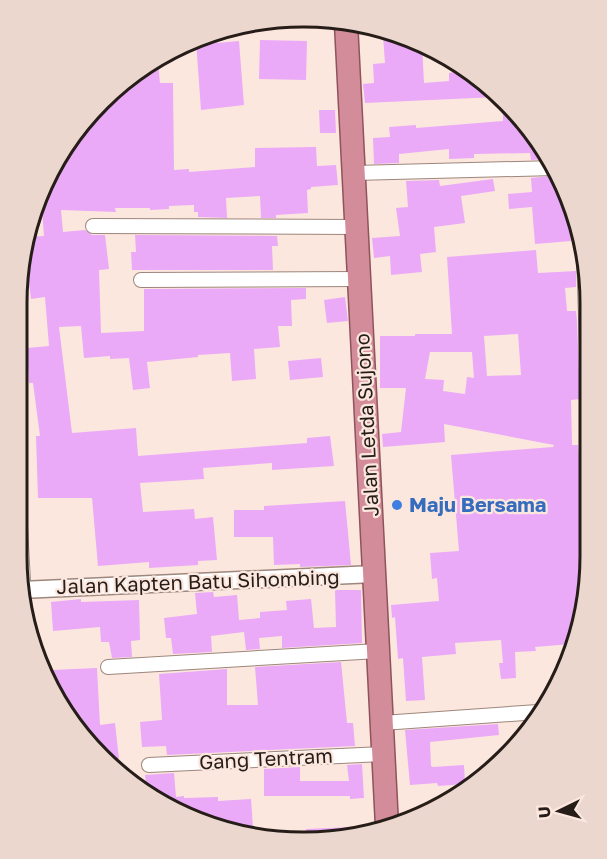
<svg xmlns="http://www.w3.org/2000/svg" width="607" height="859" font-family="'Golos Text',sans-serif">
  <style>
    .building { fill: #eaaaf8; fill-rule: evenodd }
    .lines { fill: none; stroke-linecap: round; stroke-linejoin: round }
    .minor-casing { stroke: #9d867c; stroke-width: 16 }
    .tertiary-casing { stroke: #9d867c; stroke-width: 19 }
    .trunk-casing { stroke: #8f535c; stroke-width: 25 }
    .minor { stroke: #fff; stroke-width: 14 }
    .tertiary { stroke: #fff; stroke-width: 16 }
    .trunk { stroke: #d38c9a; stroke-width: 22 }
    .shop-dot { fill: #3f7fe0; stroke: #fce7de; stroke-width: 2 }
    .labels { text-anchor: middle; stroke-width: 4.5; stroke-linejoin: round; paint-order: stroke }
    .street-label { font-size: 20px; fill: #261d19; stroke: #fce7de }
    .shop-label { font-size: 20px; font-weight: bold; fill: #366cbe; stroke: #fce7de; text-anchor: start }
    .rim { fill: none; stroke: #261d19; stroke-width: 3 }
  </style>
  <rect width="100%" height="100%" fill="#fce7de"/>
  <!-- building -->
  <path class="building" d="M390 35 422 44 424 83 449 81V73L454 72V64L497 97 365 103 363 84 374 83 373 64 385 63 383 36Z
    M217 39V43L239 41 244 105 201 110 196 41Z
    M260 40 307 41 306 80 259 79Z
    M158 62 160 83H173L174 170 189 169V172L255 167V148L316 147 317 166 336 165 338 185 311 187V189L307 190 308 213 276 215V218H261L260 196 226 198 227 218 198 217V212H194V205L169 206V209L150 210V208H115L116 212 61 210 63 232 85 230 92 235H105L109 269 99 270 101 333 144 331V289L306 288V299L291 300 292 326H278L280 347 254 349 256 379 232 381 230 353 198 355V357L147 362 150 388 133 390 129 358 110 359V356L84 358 81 326 59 327 72 433 136 428 138 456 307 443V438L330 436 334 466 272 470V463L203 468 204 479 140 483 143 512 194 509 195 519 213 517 217 560 198 561V565L149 568V562L98 566 92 498H38L36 436H40L33 383H29L27 348 49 346 45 297 31 299 29 283H21L22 247 26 237 44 236 41 197 55 160 114 88Z
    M503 101 519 114 549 159 531 160 530 153 474 154V158L449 159V149L399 154V163L374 164 373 138 390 137 389 127 416 125V128L503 121Z
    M319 110H335L336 133H320Z
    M560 175 562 195H565L571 241 535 244 532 207 509 209 508 194 532 192 531 178Z
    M493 179 495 191 461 196 465 223 434 227 436 252 420 254 422 272 391 275 390 256 374 258 372 238 400 236 396 208 408 207 406 181 439 180 440 186Z
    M135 235 277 236 278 246H272L273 270H132L131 252H136Z
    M536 250 538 273 576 271V287L565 288 567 311H576L577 321 580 399 571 400 572 445H578L585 526H582L587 585 571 644 535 647 536 651 515 652 516 678 501 679 499 663H503L501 640 455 643 456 654 422 657 425 700 406 701 403 658 398 659 395 617 392 618 391 605 439 601 437 578 432 579 430 553 459 551 451 455 553 447 554 445 444 424 445 442 383 447 382 434 401 432 406 388H380V336H415V334H452L447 257ZM518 334 521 375 487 376 484 336ZM430 352H472L474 378 467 377 465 394 443 391 444 380 425 379Z
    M345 297 348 321 327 323 324 300Z
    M321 358 323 377 290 380 288 361Z
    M345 501 351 565 300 567V564L274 565 273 537H234V510H264V506Z
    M335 590H361L362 643 282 648V636L259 638 260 649 246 650 244 632 211 636 212 652 173 654 171 638H166L164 618 197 614 195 593 213 592 214 597 237 595 239 620 260 618V612L287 610 286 601 311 599 314 628 336 627Z
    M81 599V602L139 600 140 640 131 641 132 657 112 658 109 642H101L100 627 53 631 51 602Z
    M341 662 347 723H353L355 746 167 755 166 746 142 747 140 722 162 720 159 674 227 669V705H258L255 667Z
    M97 668 100 725 115 723 119 759 104 760 65 715 53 689 52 670Z
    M498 724 499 735 430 742 431 766 433 767 464 765 465 784 438 786 437 783 410 785 405 730Z
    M362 764 364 798 350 799V796H264V769L300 767V781H349L347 765Z
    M174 773 176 797 184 796V798L218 797V801L251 799 253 828 226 829 193 821 147 792 145 775Z
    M352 827 353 837 341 840H307L306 829Z"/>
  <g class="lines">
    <!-- minor casing -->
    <g class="minor-casing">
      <path id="minor" d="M354 173 555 168
        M93 226 357 227
        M584 251 589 415
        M141 280 359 279
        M18 491 25 618
        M108 667 378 651
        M382 723 538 712
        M149 765 383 754"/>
    </g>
    <!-- tertiary casing -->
    <g class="tertiary-casing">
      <path id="tertiary" d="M21 590 374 574"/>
    </g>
    <!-- trunk casing -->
    <g class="trunk-casing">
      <path id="trunk" d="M346 23 387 826"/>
    </g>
    <!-- minor -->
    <use href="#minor" class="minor"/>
    <!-- tertiary -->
    <use href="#tertiary" class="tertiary"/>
    <!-- trunk -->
    <use href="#trunk" class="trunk"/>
  </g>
  <!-- markers -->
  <circle class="shop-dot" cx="397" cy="505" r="6"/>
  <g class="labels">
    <!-- street labels -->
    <g class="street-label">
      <text transform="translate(367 425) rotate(-93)" y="7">Jalan Letda Sujono</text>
      <text transform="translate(198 582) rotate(-2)" y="7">Jalan Kapten Batu Sihombing</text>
      <text transform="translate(266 759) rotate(-3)" y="7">Gang Tentram</text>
    </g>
    <!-- shop labels -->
    <g class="shop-label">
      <text x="409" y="512">Maju Bersama</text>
    </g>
  </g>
  <!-- crop -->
  <path d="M0 0H607V859H0ZM303 27H304A276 276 0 0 1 580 303V556A276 276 0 0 1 304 832H303A276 276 0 0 1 27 556V303A276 276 0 0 1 303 27Z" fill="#ebd7ce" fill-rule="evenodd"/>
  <path class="rim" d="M303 27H304A276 276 0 0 1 580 303V556A276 276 0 0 1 304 832H303A276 276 0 0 1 27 556V303A276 276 0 0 1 303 27Z"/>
  <!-- north arrow -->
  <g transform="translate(559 811) rotate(265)" stroke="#fce7de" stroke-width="4.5" paint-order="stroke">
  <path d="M0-4.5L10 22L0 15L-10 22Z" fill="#261d19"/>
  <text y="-9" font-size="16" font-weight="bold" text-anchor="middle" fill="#261d19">U</text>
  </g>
</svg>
